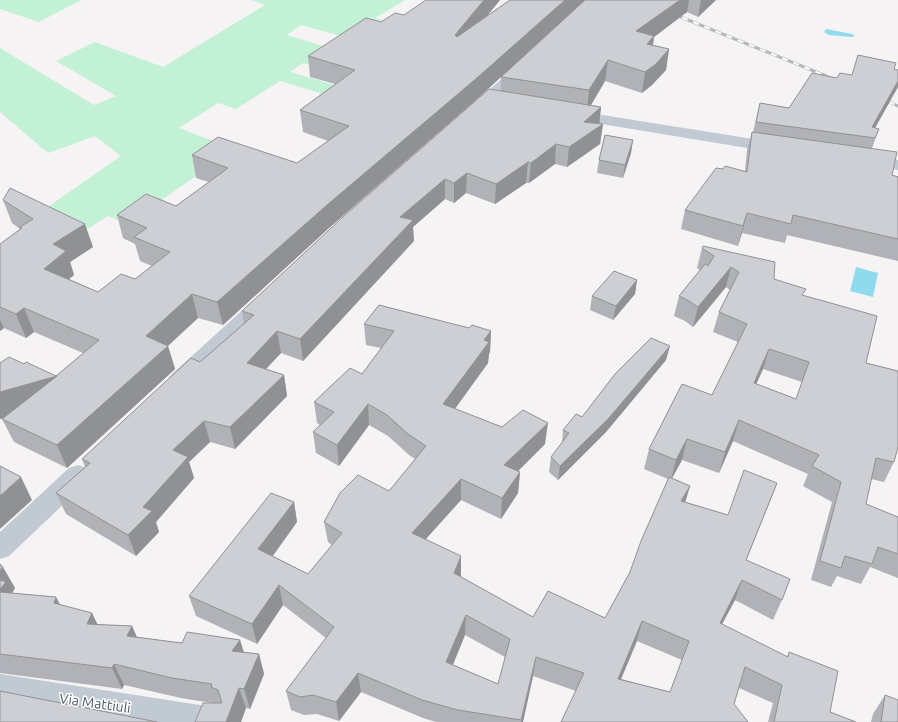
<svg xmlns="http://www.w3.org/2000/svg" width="898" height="722" font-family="Ubuntu,sans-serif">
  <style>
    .green { fill: #c3f1d5 }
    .water { fill: #90daee }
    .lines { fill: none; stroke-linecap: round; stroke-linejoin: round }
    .street { fill: #c1cad2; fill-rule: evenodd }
    .rail-casing { stroke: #b5b8bd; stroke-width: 3 }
    .rail { stroke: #fff; stroke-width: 2; stroke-dasharray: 6; stroke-linecap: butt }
    .wall { fill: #b0b2b7; fill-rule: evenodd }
    .shaded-wall { fill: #909195 }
    .building { fill: #cdcfd5; stroke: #909195; fill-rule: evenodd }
    .labels { text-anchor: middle; stroke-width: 3; stroke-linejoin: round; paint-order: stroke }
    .near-street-label { font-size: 14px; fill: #4a5661; stroke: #fff }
  </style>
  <rect width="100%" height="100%" fill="#f5f3f3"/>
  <!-- green -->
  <path class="green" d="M0 0H81L39 22 0 9Z
    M251 0H405L375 18 401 26 374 45 301 25 287 35 369 60 343 74 303 63 290 72 450 119 439 129 280 81 236 109 218 103 179 128 234 149 128 224 108 216 78 235 35 216 121 156 95 136 48 153 0 112V48L94 105 116 96 56 61 95 42 163 67 265 5Z"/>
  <!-- water -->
  <path class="water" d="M826 29 852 34 855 36 852 37 829 35 824 32Z
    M856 267 878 273 873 297 850 291Z"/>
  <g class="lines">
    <!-- street -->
    <path class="street" d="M523 63 528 64 530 67 528 70 481 114 475 116 469 114 467 111 469 108 518 64Z
      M571 110 778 143 784 144 786 148 784 152 778 153 565 118 563 115 565 112Z
      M864 155 898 160V170L858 164 855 160 858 156Z
      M265 294 272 296 275 301 272 306 186 388 178 390 170 388 167 382 170 376 258 296Z
      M78 465 87 468 90 475 87 482 9 556 0 559V532L69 468Z
      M0 674 213 707 224 711 228 722H122L0 702Z"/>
    <!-- rail casing -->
    <g class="rail-casing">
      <path id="rail" d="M671 13 836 80
        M878 97 898 106"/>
    </g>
    <!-- rail -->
    <use href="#rail" class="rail"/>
  </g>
  <!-- wall -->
  <path class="wall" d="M500 0 487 16 510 0H716L698 17 687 12 654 37 653 45 669 49 666 70 652 85 642 93 605 81 591 105 601 107 599 124H603L600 144 567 167 555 164 529 183H526L495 204 466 193 454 203 445 199 413 227 414 241 303 361 281 353 266 369 284 375 287 396 235 449 210 442 189 462 194 478 156 522 159 532 136 556 66 514 56 493 85 467 82 459 200 362 244 324 242 311 501 91V77L478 98 329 228 223 325 198 318 168 346 175 369 67 468 14 442 2 419 3 418 0 419V363L24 364 56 376 83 353 34 332 26 338 4 328 0 331V244L20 229 12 223 3 200 93 247 70 262 74 275 69 279 98 292 135 279 152 266 140 261 135 244 123 238 117 215 176 206 209 182 196 178 192 155 297 163 328 141 303 132 300 110 335 84 310 77 308 56 381 22 404 15Z
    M894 69 898 70V86L875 128 879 129 872 148 892 175 898 177V261L787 235 785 243 742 233 738 246 681 229 685 210 723 169 745 171 747 150 752 132H753L760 103 789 108 837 78 852 75Z
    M633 140 631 153 623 178 597 173 599 160Z
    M702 248 774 279 804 296 866 363 898 371V450L897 449 894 462 884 482 871 479 866 504 898 517V578L870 567 861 584 837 576 831 587 811 580 832 502 803 486 808 474 733 441 719 473 682 460 672 478 690 486 685 502 728 515 777 483 746 560 782 600 773 620 735 600 722 624 787 657 789 652 830 712 856 722H768L773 703 739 688 734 704 576 691 533 676 523 722H436L423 718 361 692 339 721 317 714 304 715 291 710 286 691 326 638 283 605 257 644 196 616 189 596 294 502 297 522 273 556 308 574 332 545 328 542 324 522 389 491 415 459 409 455 388 436 369 425 339 466 316 453 313 432 320 425 317 423 314 402 362 374 381 348 366 345 364 324 469 328 491 331 490 352 489 354 488 363 455 409 545 444 518 471 520 472 518 493 501 519 461 500 426 539 461 577 533 617 605 618 630 572 668 479 644 469 649 449 712 395 738 342 713 332 719 312 730 290 726 287 693 327 685 321 674 316 679 296 700 270 697 268ZM763 369 802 382 796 399 756 384ZM465 635 505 657 498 684 453 665ZM637 641 682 660 670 692 621 679Z
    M637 280 635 294 613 320 590 310 592 296Z
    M666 360 606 432 558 480 549 472 551 457 562 443 563 430 582 417Z
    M0 564 15 588 12 593 56 597 60 605 92 613 98 625 132 626 137 637 182 643 240 640 244 652 259 654 264 674 250 709 246 708 241 722H195L212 703 181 698 124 685 122 689 0 673Z
    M885 695 898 722H871L873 714Z"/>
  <!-- shaded-wall -->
  <path class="shaded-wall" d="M484 0H500L455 55V35Z
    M565 0H585L478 98 329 228 223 325 217 302 327 205Z
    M680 0H689L687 12 654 37 651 56 636 31Z
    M701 0H716L698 17Z
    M669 49 666 70 652 85 642 93 645 72Z
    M608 60 605 81 587 112 589 90Z
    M898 81V87L870 137 872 127Z
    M601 107 599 126 603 124 600 144 567 167 569 147 584 122Z
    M633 140 631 153 623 178 625 165Z
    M556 144 555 164 529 183 531 163Z
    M528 162 526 183 495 204 496 184Z
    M467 173 466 193 454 203V183Z
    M445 179V199L413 227 414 241 303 361 300 339 400 217Z
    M747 213 742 233 738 246 743 226Z
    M85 224 93 247 70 262 74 275 53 292 44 269 53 244Z
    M731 267 726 287 693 327 698 307Z
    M637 280 635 294 613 320 616 306Z
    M192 294 198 318 160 353 168 346 175 369 67 468 57 445 146 336Z
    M24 308 34 332 26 338 16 314Z
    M0 320 4 328 0 331Z
    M277 331 281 353 251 385 247 363Z
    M491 331 490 352 489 354 488 363 443 425V404L484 340Z
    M670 346 666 360 606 432 558 480 560 466Z
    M769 349 763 369 748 403 754 383Z
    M284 375 287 396 235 449 230 427Z
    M57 376 67 400 0 419V392Z
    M368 404 369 425 339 466 337 445Z
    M739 420 733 441 719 473 725 452Z
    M204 421 210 442 189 462 194 478 156 522 159 532 136 556 128 535 173 450Z
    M548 423 545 444 503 486 504 465Z
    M687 439 682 460 671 480 676 460Z
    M520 472 518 493 501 519 502 498Z
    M21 477 32 500 0 529V496Z
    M461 479V500L413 553 412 533Z
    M777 483 769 504 738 580 746 560Z
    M690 486 684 506 681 501Z
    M294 502 297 522 263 569 258 549Z
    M461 556V577L454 573Z
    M3 567 15 588 12 593 0 596V571Z
    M742 580 735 600 712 643 720 623Z
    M279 585 283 605 257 644 252 624Z
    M56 597 67 619 54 603Z
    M92 613 102 635 87 624Z
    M466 615 465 635 446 681V662Z
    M642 621 637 641 613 698 618 679Z
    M132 626 141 647 127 636Z
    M240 640 246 661 232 651Z
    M259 654 264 674 250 709 244 689Z
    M536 657 533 676 523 722H521Z
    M114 664 124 685 122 689 112 668Z
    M358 673 361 692 339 721 336 702Z
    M239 688 246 708 241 722H226Z"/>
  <!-- building -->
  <path class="building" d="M426 0H484L455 35 457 37 510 0H565L478 77 327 205 217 302 192 294 146 336 168 346 57 445 2 419 57 376 0 392V363L9 357 24 364 26 362 56 376 99 340 24 308 16 314 0 307V244L22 228 20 227 33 219 3 200 10 188 85 224 53 244 66 251 44 269 98 292 121 274 135 279 170 252 134 237 147 228 117 215 146 194 176 206 228 168 192 155 218 137 297 163 349 126 300 110 355 70 308 56 366 18 381 22 395 13 404 15Z
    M585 0H680L636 31 654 36 647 44 669 49 656 64 645 72 608 60 589 90 501 77Z
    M858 55 896 63 894 69 898 70V81L872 127 879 129 875 138 756 122 760 103 789 108 812 73 837 78 840 73 852 75Z
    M489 89 601 107 584 122 603 124 569 147 556 144 531 163 528 162 496 184 467 173 454 183 445 179 400 217 413 220 300 339 277 331 247 363 284 375 230 427 204 421 173 450 188 457 143 507 152 511 128 535 56 493 90 463 82 459 191 358 200 362 254 315 242 311 343 217Z
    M752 132 897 152 892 175 898 177V239L793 215 791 224 747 213 743 226 685 210 716 168 723 169 725 166 747 172Z
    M605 135 633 140 625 165 599 160Z
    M703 246 775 262 774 279 806 289 802 295 877 316 866 363 898 371V447L894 462 876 458 866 504 898 517V554L878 547 872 564 845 556 841 568 820 561 841 482 812 466 819 455 739 420 725 452 687 439 676 460 649 449 682 384 712 395 747 324 719 312 739 272 731 267 698 307 689 301 679 296 705 264 708 266 714 256 702 248ZM769 349 809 362 796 399 754 383Z
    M614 271 637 280 616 306 592 296Z
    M379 305 469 328 472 325 491 331 484 340 489 342 443 404 502 427 523 410 548 423 504 465 520 472 502 498 461 479 412 533 461 556 454 573 533 617 548 591 605 618 630 572 641 541 669 477 690 486 681 501 728 515 744 470 777 483 746 560 790 579 782 600 742 580 720 623 788 657 789 652 838 671 830 712 856 722H774L782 685 745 667 734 704 748 722H561L584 673 536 657 521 720 458 710 422 700 358 673 336 702 313 695 300 697 286 691 334 627 279 585 252 624 189 596 271 493 294 502 258 549 308 574 342 533 324 522 340 493 358 475 389 491 426 446 408 434 387 415 368 404 337 445 313 432 334 412 314 402 350 368 362 374 394 331 364 324ZM466 615 510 639 498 684 446 662ZM642 621 689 641 670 692 618 679Z
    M651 338 670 346 609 418 560 466 551 457 569 433 563 430 576 414 582 417 615 374Z
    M0 466 21 477 0 496Z
    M0 564 3 567 0 571Z
    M0 580 6 582 0 589Z
    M0 592 56 597 54 603 92 613 87 624 132 626 127 636 182 643 187 632 240 640 232 651 259 654 244 689 239 688 226 722H195L203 703H222L218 690 211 687 212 684 172 678 114 664 112 668 0 654Z
    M0 691 157 722H0Z
    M885 695 898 700V722H881Z"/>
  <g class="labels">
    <!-- near-street labels -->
    <g class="near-street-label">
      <text transform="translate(95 703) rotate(8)" y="5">Via Mattiuli</text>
    </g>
  </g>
</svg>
